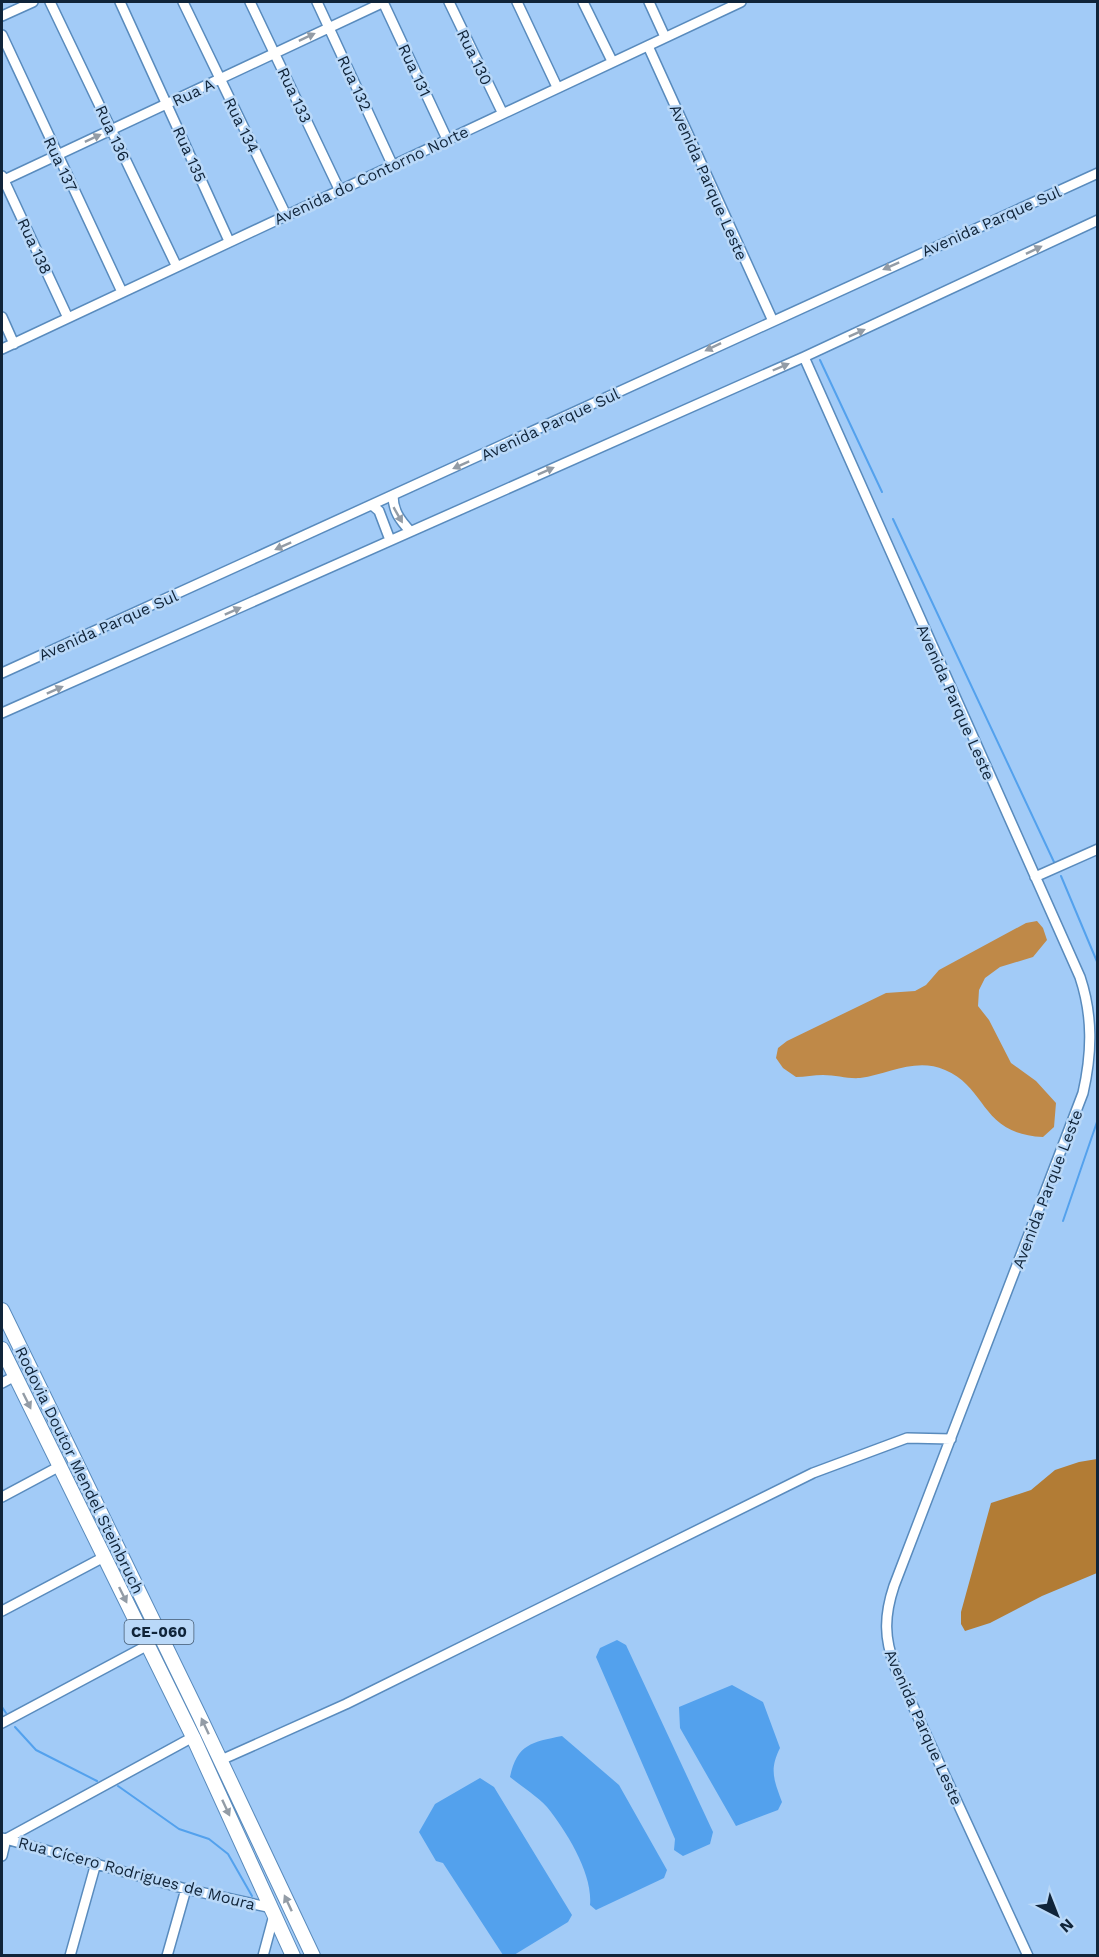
<svg xmlns="http://www.w3.org/2000/svg" width="1099" height="1957" font-family="'Work Sans',sans-serif">
  <style>
    .green { fill: #bf8948 }
    .forest { fill: #b27c35 }
    .water { fill: #53a1ed }
    .lines { fill: none; stroke-linecap: round; stroke-linejoin: round }
    .stream { stroke: #53a1ed; stroke-width: 2 }
    .minor-casing { stroke: #598bbd; stroke-width: 12 }
    .highway-casing { stroke: #598bbd; stroke-width: 16 }
    .minor { stroke: #fff; stroke-width: 9 }
    .highway { stroke: #fff; stroke-width: 14 }
    .oneway { fill: #939ca6 }
    .labels { text-anchor: middle; stroke-width: 5; stroke-linejoin: round; paint-order: stroke }
    .shield { fill: #b9d8f8; stroke: #435a72; stroke-width: 1.5 }
    .shield-label { font-size: 15px; font-weight: bold; fill: #102439 }
    .street-label { font-size: 16px; fill: #102439; stroke: #b9d8f8 }
  </style>
  <rect width="100%" height="100%" fill="#a2cbf7"/>
  <!-- green -->
  <path class="green" d="M1037 921 1043 928 1047 940 1033 957 1000 967 985 978 979 990 978 1006 989 1020 1011 1063 1036 1081 1056 1103 1054 1127 1043 1137C980 1134 988 1088 945 1070 916 1057 889 1074 860 1078 848 1079 836 1075 823 1075 814 1075 805 1077 796 1077L783 1068 776 1058 778 1048 787 1041 886 993 915 991 926 985 939 970 1026 923Z"/>
  <!-- forest -->
  <path class="forest" d="M1097 1459V1573L1042 1596 990 1623 965 1631 961 1624V1612L991 1503 1031 1490 1055 1470 1079 1462Z"/>
  <!-- water -->
  <path class="water" d="M617 1640 626 1645 713 1832 710 1844 683 1856 674 1850 675 1839 596 1657 600 1648Z
    M732 1685 763 1702 780 1748C769 1770 774 1780 782 1802L778 1810 736 1826 680 1728 679 1707Z
    M562 1736 619 1785 667 1870 664 1878 596 1910 590 1905C593 1874 567 1832 547 1807 537 1796 522 1787 510 1777 517 1744 532 1742 562 1736Z
    M480 1778 494 1787 572 1915 568 1922 514 1955H503L443 1863 436 1861 419 1832 435 1804Z"/>
  <g class="lines">
    <!-- stream -->
    <path class="stream" d="M820 360 882 492
      M893 519 1054 862
      M1061 876 1098 964
      M1063 1221 1098 1119
      M2 1707 6 1713
      M15 1727 36 1750 97 1781
      M118 1786 179 1829 209 1839 228 1854 252 1896"/>
    <!-- minor casing -->
    <g class="minor-casing">
      <path id="minor" d="M50 2 176 265
        M120 2 229 241
        M183 2 286 215
        M250 2 339 189
        M317 2 392 164
        M383 2 447 139
        M449 2 502 112
        M517 2 557 87
        M583 2 612 61
        M649 2 665 37
        M2 16 33 2
        M2 35 122 292
        M648 46 772 319
        M2 176 68 318
        M2 181 384 2
        M2 317 14 344
        M2 349 741 2
        M804 357 1080 977C1093 1016 1092 1053 1083 1093L894 1586C884 1616 884 1638 895 1667L1028 1956
        M393 495C393 511 400 520 410 531
        M372 505 379 511 390 540
        M2 673C368 508 731 337 1098 173
        M2 713 804 357 1098 220
        M1035 877 1098 849
        M2 1383 15 1376
        M2 1497 60 1466
        M2 1611 104 1557
        M2 1723 148 1645
        M221 1760 346 1704 813 1473 907 1438 951 1439
        M2 1838 186 1889 272 1908
        M2 1856 6 1839 193 1737
        M70 1956 96 1863
        M167 1956 186 1889
        M263 1956 274 1915"/>
    </g>
    <!-- highway casing -->
    <g class="highway-casing">
      <path id="highway" d="M2 1310 199 1715 313 1956
        M2 1349 193 1737 293 1956"/>
    </g>
    <!-- minor -->
    <use href="#minor" class="minor"/>
    <!-- highway -->
    <use href="#highway" class="highway"/>
  </g>
  <!-- one-way arrows -->
  <defs><path id="oneway-solid" d="M-6-.8H1V-3.2L6.5 0L1 3.2V.8H-6Z" transform="scale(1.5)"/></defs>
  <g class="oneway">
    <use href="#oneway-solid" transform="translate(307 37) rotate(-25)"/>
    <use href="#oneway-solid" transform="translate(93 138) rotate(-25)"/>
    <use href="#oneway-solid" transform="translate(1034 250) rotate(-26)"/>
    <use href="#oneway-solid" transform="translate(891 266) rotate(156)"/>
    <use href="#oneway-solid" transform="translate(857 333) rotate(-24)"/>
    <use href="#oneway-solid" transform="translate(713 347) rotate(154)"/>
    <use href="#oneway-solid" transform="translate(781 367) rotate(-23)"/>
    <use href="#oneway-solid" transform="translate(461 465) rotate(156)"/>
    <use href="#oneway-solid" transform="translate(546 471) rotate(-24)"/>
    <use href="#oneway-solid" transform="translate(398 515) rotate(60)"/>
    <use href="#oneway-solid" transform="translate(283 546) rotate(156)"/>
    <use href="#oneway-solid" transform="translate(233 611) rotate(-24)"/>
    <use href="#oneway-solid" transform="translate(55 690) rotate(-24)"/>
    <use href="#oneway-solid" transform="translate(27 1401) rotate(64)"/>
    <use href="#oneway-solid" transform="translate(123 1595) rotate(64)"/>
    <use href="#oneway-solid" transform="translate(205 1726) rotate(-115)"/>
    <use href="#oneway-solid" transform="translate(226 1808) rotate(65)"/>
    <use href="#oneway-solid" transform="translate(288 1903) rotate(-115)"/>
  </g>
  <g class="labels">
    <!-- shield labels -->
    <rect class="shield" x="124.5" y="1620" width="69" height="24" rx="4.5"/>
    <g class="shield-label">
      <text x="159" y="1637">CE-060</text>
    </g>
    <!-- street labels -->
    <g class="street-label">
      <text transform="translate(475 57) rotate(64)" y="6">Rua 130</text>
      <text transform="translate(415 70) rotate(65)" y="6">Rua 131</text>
      <text transform="translate(355 83) rotate(65)" y="6">Rua 132</text>
      <text transform="translate(193 92) rotate(-25)" y="6">Rua A</text>
      <text transform="translate(295 95) rotate(65)" y="6">Rua 133</text>
      <text transform="translate(242 125) rotate(64)" y="6">Rua 134</text>
      <text transform="translate(113 133) rotate(65)" y="6">Rua 136</text>
      <text transform="translate(190 154) rotate(66)" y="6">Rua 135</text>
      <text transform="translate(61 164) rotate(65)" y="6">Rua 137</text>
      <text transform="translate(371 175) rotate(-25)" y="6">Avenida do Contorno Norte</text>
      <text transform="translate(709 182) rotate(66)" y="6">Avenida Parque Leste</text>
      <text transform="translate(991 221) rotate(-24)" y="6">Avenida Parque Sul</text>
      <text transform="translate(35 246) rotate(65)" y="6">Rua 138</text>
      <text transform="translate(550 424) rotate(-25)" y="6">Avenida Parque Sul</text>
      <text transform="translate(108 625) rotate(-24)" y="6">Avenida Parque Sul</text>
      <text transform="translate(956 702) rotate(66)" y="6">Avenida Parque Leste</text>
      <text transform="translate(1047 1189) rotate(-69)" y="6">Avenida Parque Leste</text>
      <text transform="translate(80 1470) rotate(64)" y="6">Rodovia Doutor Mendel Steinbruch</text>
      <text transform="translate(924 1727) rotate(66)" y="6">Avenida Parque Leste</text>
      <text transform="translate(137 1873) rotate(15)" y="6">Rua Cícero Rodrigues de Moura</text>
    </g>
  </g>
  <!-- border -->
  <rect width="1099" height="1957" fill="none" stroke="#102439" stroke-width="6"/>
  <!-- north arrow -->
  <g transform="translate(1057 1915) rotate(138)" stroke="#b9d8f8" stroke-width="4.5" paint-order="stroke">
  <path d="M0-4.5L10 22L0 15L-10 22Z" fill="#102439"/>
  <text y="-9" font-size="16" font-weight="bold" text-anchor="middle" fill="#102439">N</text>
  </g>
</svg>
